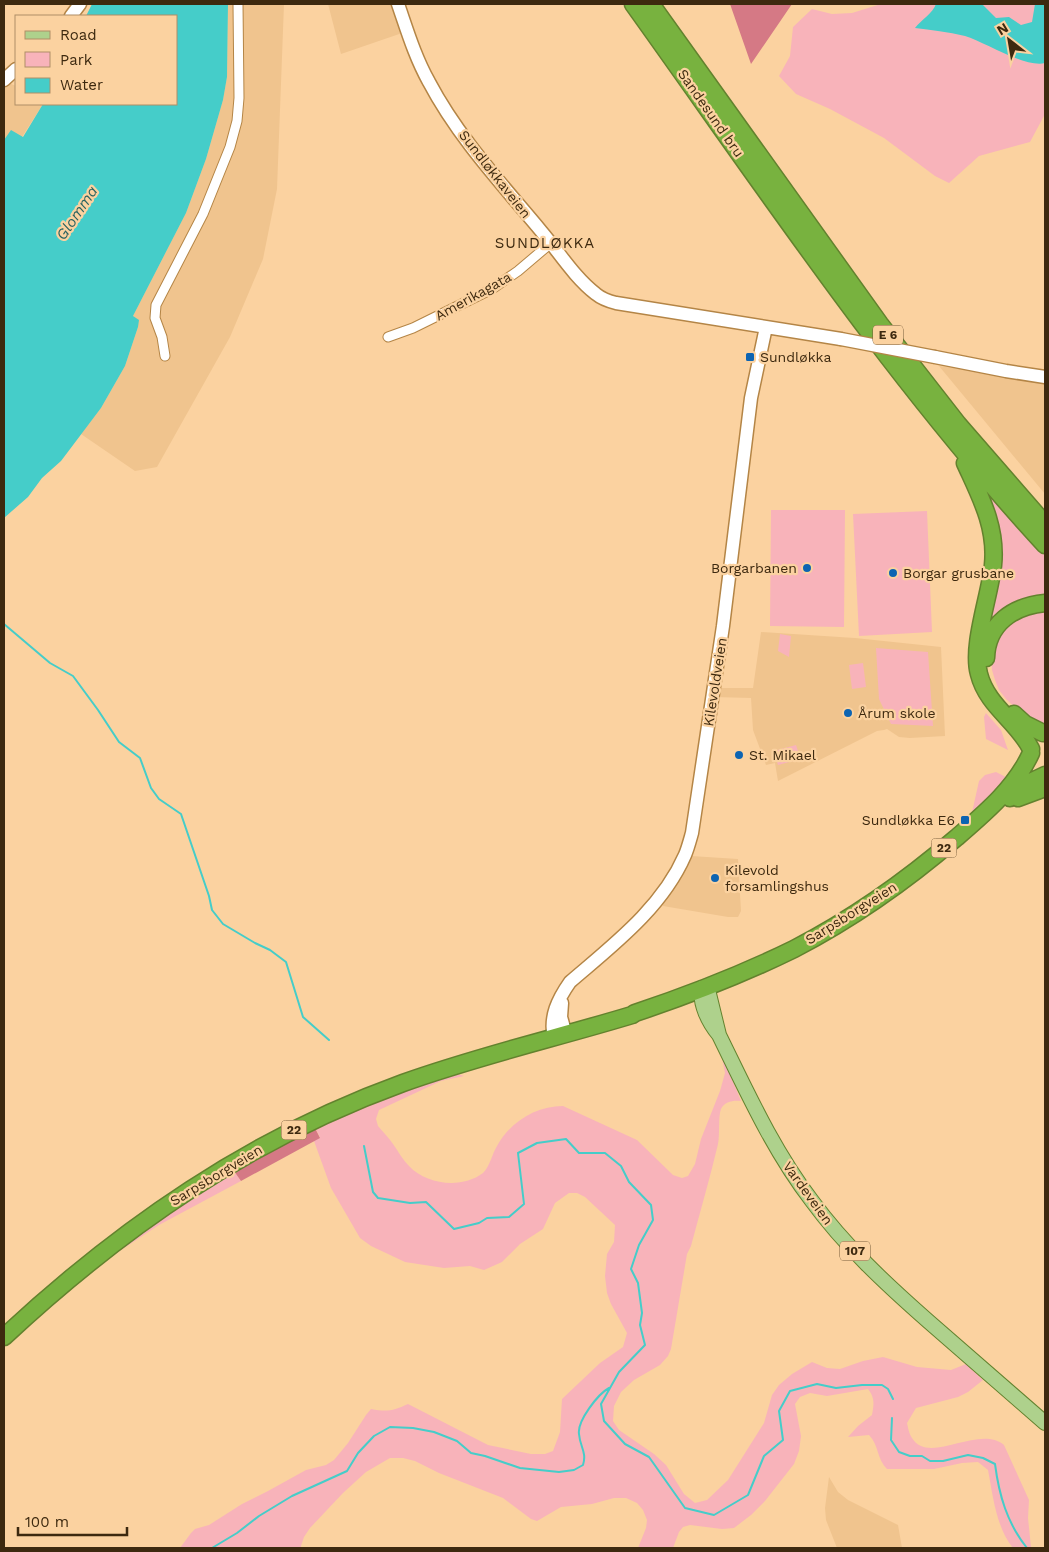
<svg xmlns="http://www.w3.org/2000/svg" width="1049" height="1552" font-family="'Work Sans',sans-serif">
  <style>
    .built { fill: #f0c48e }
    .green { fill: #f8b3ba }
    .forest { fill: #d57985 }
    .water { fill: #45cdc9 }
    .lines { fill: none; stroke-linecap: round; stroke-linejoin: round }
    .stream { stroke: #45cdc9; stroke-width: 2 }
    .street-casing { stroke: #b48546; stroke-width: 11 }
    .secondary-casing { stroke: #b48546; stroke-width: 15 }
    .primary-casing { stroke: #63822e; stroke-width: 16 }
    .highway-casing { stroke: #63822e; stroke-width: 19 }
    .street { stroke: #fff; stroke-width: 9 }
    .secondary { stroke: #fff; stroke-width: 12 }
    .primary { stroke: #aed18c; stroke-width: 14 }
    .highway { stroke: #78b23f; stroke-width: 16 }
    .secondary-bridge-casing { stroke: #b48546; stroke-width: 15; stroke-linecap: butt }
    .secondary-bridge { stroke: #fff; stroke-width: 12 }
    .poi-dot { fill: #0d64b2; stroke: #fbd2a0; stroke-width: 2 }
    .labels { text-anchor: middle; stroke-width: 4.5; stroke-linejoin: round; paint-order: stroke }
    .shield { fill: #fbd2a0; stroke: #765c3a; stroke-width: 1 }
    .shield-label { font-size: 12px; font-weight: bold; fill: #3d290f }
    .street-label { font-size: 14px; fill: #3d290f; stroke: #fbd2a0 }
    .poi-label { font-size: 14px; fill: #3d290f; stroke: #fbd2a0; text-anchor: start }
    .water-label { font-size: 15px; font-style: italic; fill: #2b6260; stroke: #fbd2a0 }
    .neighbourhood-label { font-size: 15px; letter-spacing: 1px; fill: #3d290f; stroke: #fbd2a0 }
  </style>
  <rect width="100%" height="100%" fill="#fbd2a0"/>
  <!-- built -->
  <path class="built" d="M228 4H284L277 189 263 259 230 337 157 467 135 471 81 434 101 408 125 366 138 327 133 316 186 213 206 159 223 100 227 77Z
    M328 4H398L408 31 341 54Z
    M4 81 16 86V104H43L22 137 4 140Z
    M939 366 1045 381V494Z
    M761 632 855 638 941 647 945 736 910 738 899 737 887 729 884 730 877 731 778 781 775 763 766 765 753 730 751 698 713 697 714 688H753Z
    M691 856 738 859 741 911 738 917H728L663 906 661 895Z
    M829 1477 838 1492 848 1500 898 1525 902 1548H837L826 1520 825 1508Z"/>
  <!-- green -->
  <path class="green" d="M881 4H1045V114L1030 142 979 156 949 183 935 176 884 138 830 109 796 94 779 76 790 56 793 27 812 9 832 14 852 13Z
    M976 477 1045 553V599L986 629 998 561Z
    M771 510H845L844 627 770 626Z
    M927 511 932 632 859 636 853 514Z
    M1045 607V725L1028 720 1006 699 999 690 995 680 992 670 991 659 996 636 1015 615Z
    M780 634 791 636 789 657 778 651Z
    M876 648 928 652 933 726 891 724 879 699Z
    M863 663 866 687 852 689 849 665Z
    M986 713 1001 730 1008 750 986 739 984 717Z
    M796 745 799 754 797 760 778 765 774 751Z
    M996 772 1008 778 971 817 979 781 985 775Z
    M721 1052 741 1101C734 1100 725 1101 721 1109 718 1116 720 1135 718 1144 710 1178 700 1212 691 1246L687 1254 671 1349 668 1356 660 1365 634 1380 621 1392 614 1406 613 1421 619 1430 654 1454 666 1465 684 1494 695 1503 707 1500 728 1480 764 1423 772 1395 779 1385 792 1374 812 1362 827 1368 840 1369 863 1361 883 1357 917 1367 951 1370 966 1364 983 1380 968 1392 958 1397 916 1408 907 1423C908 1427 909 1434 912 1438 929 1466 978 1424 1004 1445L1029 1500 1028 1518 1031 1547 1035 1548H1013C996 1527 993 1496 988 1470L978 1462 962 1463 934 1469H887C877 1460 879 1445 869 1435L848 1437 858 1426 872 1415C874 1404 875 1398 868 1389L827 1396 810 1393 800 1397 795 1404 801 1436 799 1451 794 1464 765 1501 751 1515 734 1528 722 1529 690 1525 683 1527 679 1532 673 1548H638L646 1528 647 1520 643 1510 637 1503 626 1498H614L592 1504 561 1507 537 1521 531 1519 503 1498 439 1473 415 1461 403 1458H390L366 1472 343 1493 310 1528 304 1537 301 1546V1548H180L191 1533 195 1529 209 1525 242 1504 268 1491 306 1470 326 1465 334 1460 348 1443 366 1415 371 1409C387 1412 393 1411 408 1404L488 1445 531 1454H545L553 1451 560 1432 562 1399 600 1363 623 1347 627 1333 611 1304 607 1293 605 1276 607 1254 614 1242 615 1225 585 1197 577 1193H569L555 1203 543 1229 520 1244 502 1262 484 1270 470 1266 444 1268 405 1262 371 1246 360 1238 331 1188 314 1141 320 1137 315 1128 363 1106 450 1072 464 1076 441 1081 379 1110 376 1119 378 1126C383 1132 389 1138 393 1144 398 1151 403 1160 409 1166 427 1185 462 1189 483 1173 490 1166 492 1154 497 1146 510 1122 536 1106 563 1106L637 1140 673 1175 682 1178 688 1176 695 1164 701 1139 720 1091 725 1073Z
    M234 1171 241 1181 159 1225 109 1258 154 1219Z"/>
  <!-- forest -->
  <path class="forest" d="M730 4H792L751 64Z
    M315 1128 320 1138 241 1181 234 1171 276 1147Z"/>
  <!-- water -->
  <path class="water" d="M92 4H228L227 77 223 100 206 159 186 213 133 316 139 320 138 327 125 366 101 408 61 461 42 478 28 497 4 518V140L11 130 23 137 43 104H176V16H86Z
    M936 4H982L996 18 1009 17 1021 25 1032 22 1035 4H1045V63C1025 68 985 42 965 36 948 32 931 30 915 28 921 20 933 13 936 4Z"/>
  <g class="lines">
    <!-- stream -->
    <path class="stream" d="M4 624 50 663 73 676 98 710 119 742 140 758 151 788 159 799 181 814 209 896 212 910 223 924 255 943 270 950 286 962 303 1017 329 1040
      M364 1146 373 1192 378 1198 410 1203 426 1202 454 1229 479 1223 487 1218 509 1217 524 1204 518 1153 537 1143 566 1139 579 1153H605L621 1166 629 1182 651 1205 653 1220 639 1245 631 1269 638 1283 642 1313 640 1325 645 1345 619 1372 601 1404 604 1421 625 1444 649 1457 685 1508 714 1515 748 1495 764 1456 783 1440 779 1411 790 1391 817 1384 836 1388 862 1385H882L888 1389 893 1399
      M892 1418 891 1440 899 1452 910 1456H922L930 1461H943L968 1455 983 1458 995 1464C999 1495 1007 1523 1027 1548
      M212 1548 237 1533 259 1516 292 1496 347 1471 358 1453 374 1436 390 1427 413 1428 434 1432 457 1441 471 1453 485 1456 520 1468 559 1472 574 1470 583 1465C587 1452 580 1447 579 1434 577 1421 598 1394 609 1388"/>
    <!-- street casing -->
    <g class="street-casing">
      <path id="street" d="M388 337 413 328 492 289 518 271 551 243
        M165 356 162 337 155 318 156 305 203 214 230 147 237 121 239 98 238 4"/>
    </g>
    <!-- secondary casing -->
    <g class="secondary-casing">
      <path id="secondary" d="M398 4C407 30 415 57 429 82 458 137 501 183 541 231 559 252 574 277 596 294 602 299 608 301 616 303L841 339
        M71 16 80 4
        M4 80 16 69
        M935 357 1006 371 1045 377
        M562 1003 561 1017 566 1035
        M554 1038C549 1017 558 999 570 982 613 945 662 908 685 855 688 848 690 840 692 833L723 626 751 398 766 327"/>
    </g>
    <!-- primary casing -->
    <g class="primary-casing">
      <path id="primary" d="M719 1035 709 994 702 988C699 1004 709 1023 719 1035 747 1092 773 1150 812 1201 845 1246 886 1284 928 1321 967 1355 1006 1389 1045 1423"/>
    </g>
    <!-- highway casing -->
    <g class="highway-casing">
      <path id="highway" d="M633 4C765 188 891 378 1045 545
        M651 4 880 324 958 424 1045 524
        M965 463C980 496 997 527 993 565 990 595 971 646 979 674 987 706 1017 721 1031 749
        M986 658C987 623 1014 606 1045 603
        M1014 714 1025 724 1043 733
        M1010 798 1024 785 1045 775
        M1018 798 1045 788
        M4 1337C122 1227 251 1138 403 1083 478 1056 556 1038 632 1015L635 1013C689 995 743 974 794 949 852 919 906 881 956 838 985 813 1015 788 1031 753"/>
    </g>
    <!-- street -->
    <use href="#street" class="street"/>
    <!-- secondary -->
    <use href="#secondary" class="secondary"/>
    <!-- primary -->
    <use href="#primary" class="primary"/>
    <!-- highway -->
    <use href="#highway" class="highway"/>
    <!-- secondary-bridge casing -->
    <g class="secondary-bridge-casing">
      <path id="secondary-bridge" d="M841 339 935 357"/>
    </g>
    <!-- secondary-bridge -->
    <use href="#secondary-bridge" class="secondary-bridge"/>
  </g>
  <!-- markers -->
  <g class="poi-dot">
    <rect x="745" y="352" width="10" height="10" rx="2.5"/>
    <circle cx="807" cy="568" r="5"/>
    <circle cx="893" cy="573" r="5"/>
    <circle cx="848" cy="713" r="5"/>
    <circle cx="739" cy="755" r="5"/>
    <rect x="960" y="815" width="10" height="10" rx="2.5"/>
    <circle cx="715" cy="878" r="5"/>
  </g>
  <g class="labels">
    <!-- shield labels -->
    <g class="shield">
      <rect x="873" y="325.5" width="30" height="19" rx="4"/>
      <rect x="931.5" y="838.5" width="25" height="19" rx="4"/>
      <rect x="281.5" y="1120.5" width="25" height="19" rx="4"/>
      <rect x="840" y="1241.5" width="30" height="19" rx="4"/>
    </g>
    <g class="shield-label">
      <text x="888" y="339">E 6</text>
      <text x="944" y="852">22</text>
      <text x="294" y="1134">22</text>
      <text x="855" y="1255">107</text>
    </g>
    <!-- street labels -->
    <g class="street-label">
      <text transform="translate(711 113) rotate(55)" y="5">Sandesund bru</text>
      <text transform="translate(495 174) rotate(52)" y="5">Sundløkkaveien</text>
      <text transform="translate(473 296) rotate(-29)" y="5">Amerikagata</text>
      <text transform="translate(715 682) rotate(-81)" y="5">Kilevoldveien</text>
      <text transform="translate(851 913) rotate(-32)" y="5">Sarpsborgveien</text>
      <text transform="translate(216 1175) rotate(-31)" y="5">Sarpsborgveien</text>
      <text transform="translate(808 1193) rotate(54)" y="5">Vardeveien</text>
    </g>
    <!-- poi labels -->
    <g class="poi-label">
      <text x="760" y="362">Sundløkka</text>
      <text x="797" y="573" text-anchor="end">Borgarbanen</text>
      <text x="903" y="578">Borgar grusbane</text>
      <text x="858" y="718">Årum skole</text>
      <text x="749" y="760">St. Mikael</text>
      <text x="955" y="825" text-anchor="end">Sundløkka E6</text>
      <text x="725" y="875">Kilevold<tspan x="725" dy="16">forsamlingshus</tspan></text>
    </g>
    <!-- water labels -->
    <g class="water-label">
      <text transform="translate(77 213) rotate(-56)" y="5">Glomma</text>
    </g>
    <!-- neighbourhood labels -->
    <g class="neighbourhood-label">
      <text x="545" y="248">SUNDLØKKA</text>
    </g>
  </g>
  <!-- border -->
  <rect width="1049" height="1552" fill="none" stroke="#3d290f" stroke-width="10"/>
  <!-- legend -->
  <rect x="15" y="15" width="162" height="90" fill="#fbd2a0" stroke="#af8e66"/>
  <rect x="25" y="31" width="25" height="8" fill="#aed18c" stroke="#af8e66"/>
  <text x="60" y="40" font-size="15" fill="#3d290f">Road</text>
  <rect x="25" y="52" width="25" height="15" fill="#f8b3ba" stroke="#af8e66"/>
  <text x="60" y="65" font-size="15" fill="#3d290f">Park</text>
  <rect x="25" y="78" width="25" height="15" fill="#45cdc9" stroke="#af8e66"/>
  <text x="60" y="90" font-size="15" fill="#3d290f">Water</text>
  <!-- north arrow -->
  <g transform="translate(1009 40) rotate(329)" stroke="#fbd2a0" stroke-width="4" paint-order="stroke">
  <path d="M0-4L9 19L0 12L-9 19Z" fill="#3d290f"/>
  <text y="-8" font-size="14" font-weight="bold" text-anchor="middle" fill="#3d290f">N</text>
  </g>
  <!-- scale -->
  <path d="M18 1527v8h109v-8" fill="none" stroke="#3d290f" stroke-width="2.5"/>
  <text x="25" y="1527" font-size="15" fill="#3d290f" stroke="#fbd2a0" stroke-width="4" paint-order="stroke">100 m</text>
</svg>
